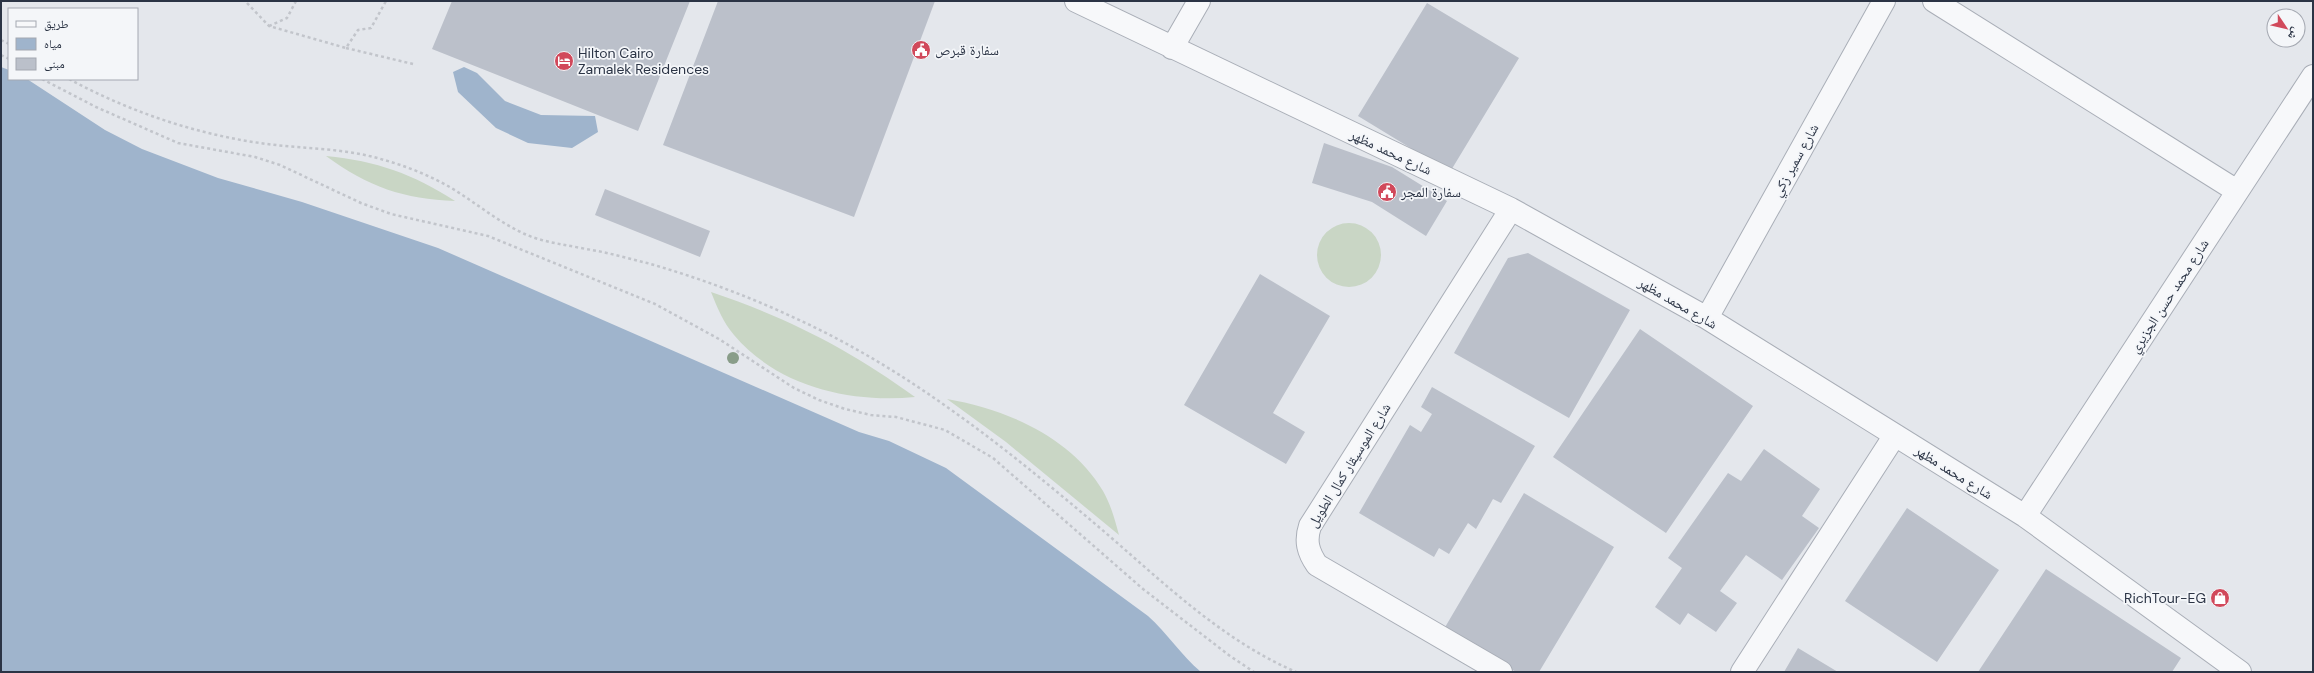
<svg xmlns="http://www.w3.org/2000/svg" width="2314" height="673" font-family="'DM Sans','Noto Naskh Arabic',sans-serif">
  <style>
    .grass { fill: #c9d6c5 }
    .water { fill: #9fb4cc }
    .building { fill: #bbc0ca }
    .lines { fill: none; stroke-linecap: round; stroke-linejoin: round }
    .minor-casing { stroke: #a9aeb7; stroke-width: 24 }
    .path { stroke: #c2c5cb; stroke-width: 2.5; stroke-dasharray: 3 3; stroke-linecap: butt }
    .minor { stroke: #f7f8fa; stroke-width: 22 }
    .tree { fill: #899d89 }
    .labels { text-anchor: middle; stroke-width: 3.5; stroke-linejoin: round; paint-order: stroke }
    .poi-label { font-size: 14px; fill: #2b3445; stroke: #f4f6f9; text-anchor: start }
    .street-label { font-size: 14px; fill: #2b3445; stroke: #f4f6f9 }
  </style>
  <rect width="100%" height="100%" fill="#e4e7ec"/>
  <!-- grass -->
  <path class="grass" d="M326 156C377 161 413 174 455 201 404 199 368 187 326 156Z
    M1317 255a32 32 0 1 1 64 0a32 32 0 1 1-64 0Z
    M711 292C788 318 849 349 915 397 850 403 778 387 734 335 723 322 717 307 711 292Z
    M947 399C1006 409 1071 437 1103 491 1111 505 1115 520 1119 535L1006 442Z"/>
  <!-- water -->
  <path class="water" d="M1 67 9 70V79H27L105 130 142 149 218 178 302 202 438 248 859 432 889 441 946 468 1148 616C1167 633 1181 655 1201 672H1Z
    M464 67 477 73 505 101 541 115 595 116 598 132 572 148 528 143 496 128 458 92 453 72Z"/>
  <!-- building -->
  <path class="building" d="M452 1H690L638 131 432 49Z
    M718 1H935L854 217 663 145Z
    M1427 3 1519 58 1450 172 1358 116Z
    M1324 143 1392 167 1447 201 1426 236 1372 202 1312 183Z
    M605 189 710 231 700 257 595 215Z
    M1528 253 1630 310 1569 418 1454 353 1508 258Z
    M1260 274 1330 316 1273 413 1305 432 1286 464 1184 405Z
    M1640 329 1753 406 1666 533 1553 457Z
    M1432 387 1535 446 1501 503 1493 499 1476 529 1468 523 1449 554 1439 548 1434 557 1359 513 1410 425 1421 432 1432 414 1421 407Z
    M1764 449 1820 489 1802 516 1819 528 1782 580 1746 555 1720 591 1737 603 1716 632 1688 613 1680 625 1655 607 1682 568 1668 558 1728 473 1741 481Z
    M1524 493 1614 547 1539 672H1516L1444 629Z
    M1907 508 1999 570 1937 662 1845 601Z
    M2046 569 2181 658 2172 672H1978Z
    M1798 648 1838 672H1784Z"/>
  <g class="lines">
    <!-- minor casing -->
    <g class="minor-casing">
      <path id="minor" d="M1076 1 1511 209 1707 318 2025 516 2240 672
        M1934 1 2237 191
        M1172 48 1199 1
        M1707 318 1884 1
        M2025 516 2313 76
        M1501 672 1317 565C1308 552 1305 541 1310 526L1511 209
        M1742 672 1895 435"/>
    </g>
    <!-- path -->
    <path class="path" d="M247 3 269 26 346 48 358 30 371 28 386 1
      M269 26 287 18 296 1
      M1 40 9 44
      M346 48 413 64
      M1 55 9 59
      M42 79 96 107 178 143 255 157 280 165 361 203 391 214 488 236 655 304 719 339 794 388 819 400 845 409 871 415 896 417 945 430 993 458 1143 589 1230 656 1254 672
      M69 79C130 112 198 135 267 144 306 149 346 148 384 160 406 166 428 175 448 186 477 203 501 225 532 237 549 243 567 245 586 249 606 252 627 258 647 263 707 280 766 303 822 331 924 382 1014 455 1100 528 1162 581 1220 639 1296 672"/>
    <!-- minor -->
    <use href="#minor" class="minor"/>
  </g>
  <!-- trees -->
  <circle class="tree" cx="733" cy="358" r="6"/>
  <!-- icons -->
  <defs>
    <g id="civic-disc" transform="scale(1)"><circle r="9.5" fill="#d1495b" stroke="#f4f6f9"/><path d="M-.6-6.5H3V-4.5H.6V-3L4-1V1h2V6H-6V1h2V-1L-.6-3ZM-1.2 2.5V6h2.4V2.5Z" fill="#fff"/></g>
    <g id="hotel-disc" transform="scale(1)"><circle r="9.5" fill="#d1495b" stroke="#f4f6f9"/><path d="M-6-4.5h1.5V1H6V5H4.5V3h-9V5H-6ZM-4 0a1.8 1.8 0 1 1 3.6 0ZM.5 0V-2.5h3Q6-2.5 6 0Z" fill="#fff"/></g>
    <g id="shop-disc" transform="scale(1)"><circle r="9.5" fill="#d1495b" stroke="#f4f6f9"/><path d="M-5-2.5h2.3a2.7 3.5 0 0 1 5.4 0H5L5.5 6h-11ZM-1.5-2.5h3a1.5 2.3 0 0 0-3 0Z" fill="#fff"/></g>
  </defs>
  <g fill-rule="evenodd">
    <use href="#civic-disc" x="921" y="50"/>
    <use href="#hotel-disc" x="564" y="61"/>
    <use href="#civic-disc" x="1387" y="192"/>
    <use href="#shop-disc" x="2220" y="598"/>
  </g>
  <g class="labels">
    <!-- poi labels -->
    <g class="poi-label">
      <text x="935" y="55">سفارة قبرص</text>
      <text x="578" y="58">Hilton Cairo<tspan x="578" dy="16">Zamalek Residences</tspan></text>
      <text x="1401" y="197">سفارة المجر</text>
      <text x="2206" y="603" text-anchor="end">RichTour-EG</text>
    </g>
    <!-- street labels -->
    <g class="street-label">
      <text transform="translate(1391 152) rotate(25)" y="5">شارع محمد مظهر</text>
      <text transform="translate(1795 160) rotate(-61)" y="5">شارع سمير زكي</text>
      <text transform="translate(2169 296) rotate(-57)" y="5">شارع محمد حسن الجزيري</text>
      <text transform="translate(1678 303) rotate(30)" y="5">شارع محمد مظهر</text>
      <text transform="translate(1349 465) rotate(-58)" y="5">شارع الموسيقار كمال الطويل</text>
      <text transform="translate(1954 472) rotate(32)" y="5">شارع محمد مظهر</text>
    </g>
  </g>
  <!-- border -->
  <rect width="2314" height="673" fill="none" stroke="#2b3445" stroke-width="4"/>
  <!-- legend -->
  <rect x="8" y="8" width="130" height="72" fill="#f4f6f9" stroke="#a4a8b1"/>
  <rect x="16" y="21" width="20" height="6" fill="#f7f8fa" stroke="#a4a8b1"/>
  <text x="44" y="28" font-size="12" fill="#2b3445">طريق</text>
  <rect x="16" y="38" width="20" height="12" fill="#9fb4cc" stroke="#a4a8b1"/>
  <text x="44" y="48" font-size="12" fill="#2b3445">مياه</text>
  <rect x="16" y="58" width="20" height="12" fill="#bbc0ca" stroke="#a4a8b1"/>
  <text x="44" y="68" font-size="12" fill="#2b3445">مبنى</text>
  <!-- north arrow -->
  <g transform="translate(2286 28) rotate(125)"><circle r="19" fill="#f4f6f9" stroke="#a4a8b1"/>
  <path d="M0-3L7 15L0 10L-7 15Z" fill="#d1495b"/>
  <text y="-6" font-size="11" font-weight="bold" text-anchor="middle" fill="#2b3445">ش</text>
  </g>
</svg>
